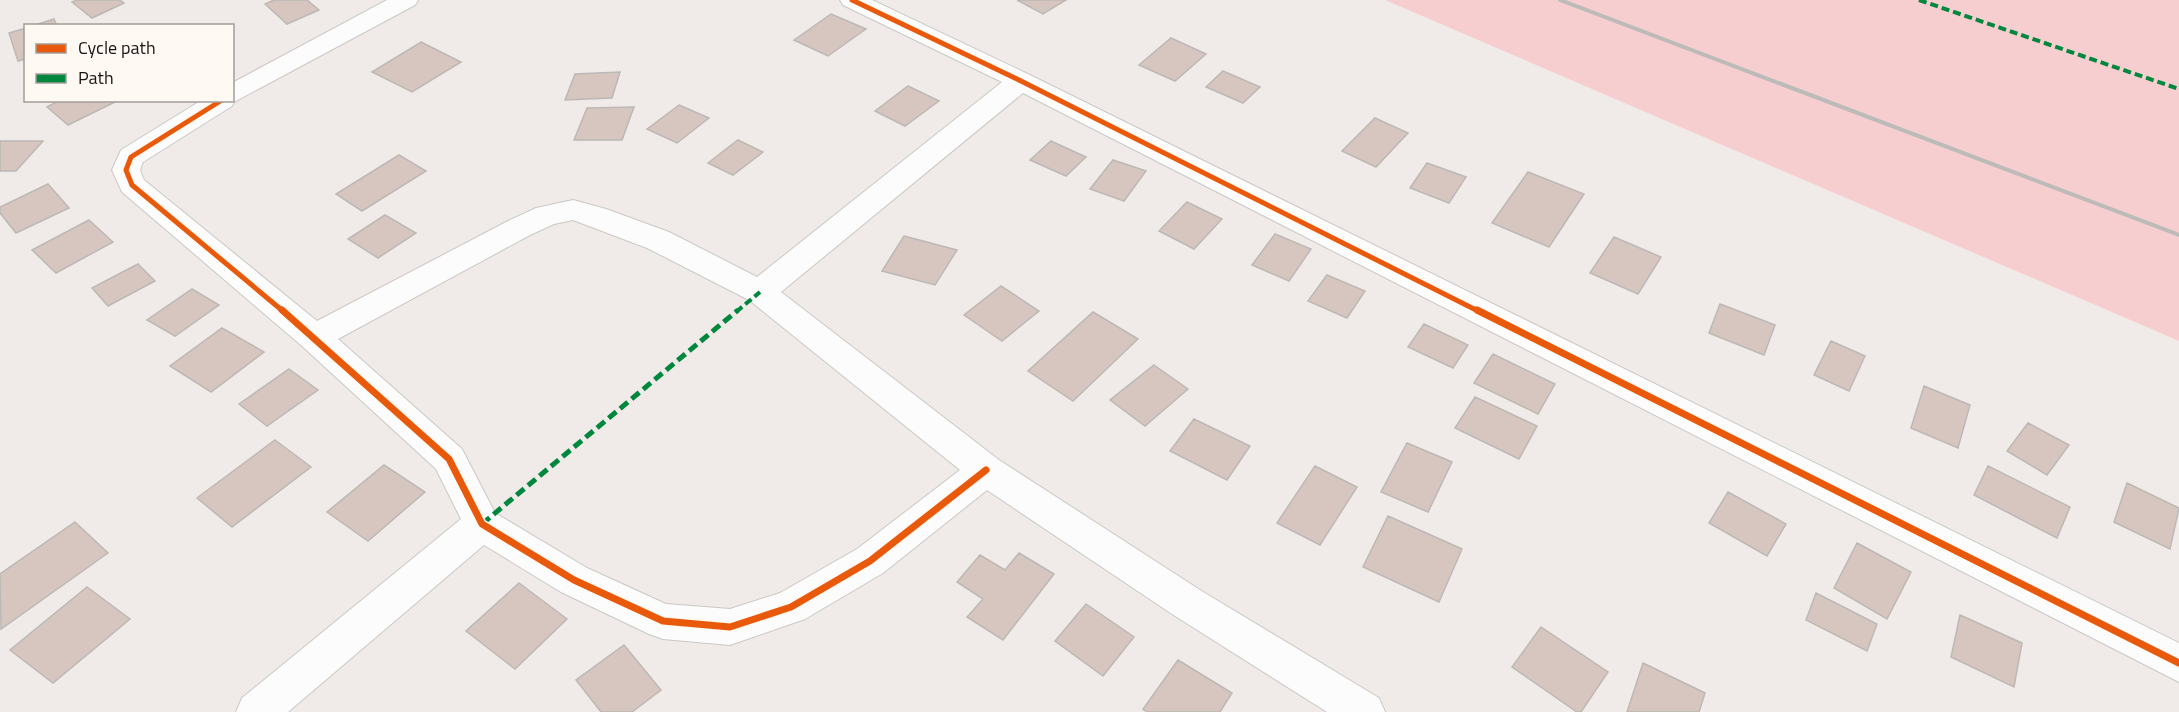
<svg xmlns="http://www.w3.org/2000/svg" width="2179" height="712" font-family="'Titillium Web',sans-serif">
  <style>
    .green { fill: #f7cecf }
    .building { fill: #d7c6c0; stroke: #bcb8b5; stroke-width: 1.5 }
    .lines { fill: none; stroke-linecap: round; stroke-linejoin: round }
    .minor-casing { stroke: #cbc8c5; stroke-width: 2 }
    .minor { fill: #fdfcfc; fill-rule: evenodd }
    .rail { stroke: #bdbbba; stroke-width: 4 }
    .quiet-far1 { stroke: #00873e; stroke-width: 4; stroke-dasharray: 8 4; stroke-linecap: butt }
    .quiet { stroke: #00873e; stroke-width: 5; stroke-dasharray: 10 5; stroke-linecap: butt }
    .cycleway-far1-casing { stroke: #fff9f3; stroke-width: 8 }
    .cycleway-casing { stroke: #fff9f3; stroke-width: 10 }
    .cycleway-far1 { stroke: #e8590c; stroke-width: 5 }
    .cycleway { stroke: #e8590c; stroke-width: 7 }
  </style>
  <rect width="100%" height="100%" fill="#f0ebe8"/>
  <!-- green -->
  <path class="green" d="M1385 0H2179V341Z"/>
  <!-- building -->
  <path class="building" d="M77 0H120L124 3 92 18 72 2Z
    M274 0H307L319 10 287 24 265 4Z
    M1017 0H1066L1043 14Z
    M831 14 866 29 828 56 794 40Z
    M54 19 57 26H32Z
    M26 28V59L18 61 9 33Z
    M1171 38 1206 54 1175 81 1139 65Z
    M421 42 461 62 412 92 372 72Z
    M1223 71 1260 87 1243 103 1206 87Z
    M620 72 612 98 565 100 575 74Z
    M908 86 939 101 905 126 875 111Z
    M60 100H119L68 125 47 107Z
    M679 105 709 118 677 143 647 129Z
    M634 107 622 140H574L587 108Z
    M1375 118 1408 133 1376 167 1342 151Z
    M738 140 763 152 733 175 708 163Z
    M0 141H43L16 171H0Z
    M1051 141 1086 157 1066 176 1030 160Z
    M399 155 426 171 362 211 336 194Z
    M1113 160 1146 171 1124 201 1090 189Z
    M1427 163 1466 177 1449 203 1410 188Z
    M1528 172 1584 194 1549 247 1492 223Z
    M48 184 69 208 16 233 0 213V207Z
    M1187 202 1222 219 1194 249 1159 231Z
    M385 215 416 233 378 258 348 239Z
    M89 220 113 242 56 273 32 250Z
    M1275 234 1311 249 1289 281 1252 265Z
    M904 236 957 250 935 285 882 271Z
    M1614 237 1661 257 1638 294 1590 273Z
    M138 264 155 281 108 306 92 288Z
    M1327 275 1365 291 1347 318 1308 301Z
    M1001 286 1039 311 1002 341 964 315Z
    M192 289 219 305 175 336 147 320Z
    M1720 304 1775 325 1764 355 1709 333Z
    M1093 312 1138 339 1073 401 1028 371Z
    M1424 324 1468 345 1453 368 1408 347Z
    M222 328 264 352 211 392 170 366Z
    M1831 341 1865 356 1849 391 1814 375Z
    M1493 354 1555 384 1538 414 1474 383Z
    M1154 365 1188 389 1145 426 1110 400Z
    M289 369 318 390 267 426 239 404Z
    M1924 386 1970 405 1958 448 1911 428Z
    M1475 397 1537 426 1519 459 1455 428Z
    M1194 419 1250 446 1227 480 1170 451Z
    M2028 423 2069 445 2047 475 2007 451Z
    M275 440 311 467 232 527 197 498Z
    M1407 443 1452 462 1428 512 1381 492Z
    M384 465 425 492 368 541 327 512Z
    M1315 466 1357 487 1320 545 1277 523Z
    M1988 466 2070 507 2057 538 1974 495Z
    M2127 483 2179 508 2170 549 2114 522Z
    M1728 492 1786 524 1767 556 1709 523Z
    M1388 516 1462 549 1439 602 1363 567Z
    M75 522 108 553 1 629 0 574Z
    M1857 543 1911 572 1887 619 1834 588Z
    M1019 553 1054 574 1003 640 967 617 983 599 957 582 980 555 1005 570Z
    M519 583 567 619 515 669 466 631Z
    M87 587 130 619 53 683 10 650Z
    M1816 593 1877 624 1867 651 1806 620Z
    M1086 604 1134 637 1103 676 1055 641Z
    M1960 615 2022 643 2014 687 1951 657Z
    M1541 627 1608 672 1581 712H1577L1512 667Z
    M624 645 661 690 632 712H601L576 680Z
    M1178 660 1232 693 1220 712H1147L1143 709Z
    M1643 663 1705 693 1699 712H1627Z"/>
  <g class="lines">
    <!-- minor casing -->
    <g class="minor-casing">
      <path id="minor" d="M387 0H418L415 5 234 102 232 106 143 162 140 170 144 180 317 321 508 221 536 208 573 200 606 209 669 232 757 277 1002 82 843 5 840 0H872L1030 75 2179 643V682L1023 93 781 292 999 460 1200 590 1379 698 1385 712H1327L1172 614 987 490 883 573 805 619 730 645 663 639 649 634 561 592 484 545 288 712H236L242 698 461 519 436 469 302 346 122 192 112 170 121 150 202 100H232V83ZM573 220 647 248 749 300 960 470 857 549 780 593 730 609 666 604 587 568 495 513 462 449 338 339 530 235 554 224Z"/>
    </g>
    <!-- minor -->
    <use href="#minor" class="minor"/>
    <!-- rail -->
    <path class="rail" d="M1560 0 2179 235"/>
    <!-- quiet-far1 -->
    <path class="quiet-far1" d="M1919 0 2179 89
      M736 312 760 292"/>
    <!-- quiet -->
    <path class="quiet" d="M482 524 738 310"/>
    <!-- cycleway-far1 casing -->
    <g class="cycleway-far1-casing">
      <path id="cycleway-far1" d="M852 0 1021 81 1480 312
        M222 100 131 157 126 170 132 185 284 312"/>
    </g>
    <!-- cycleway casing -->
    <g class="cycleway-casing">
      <path id="cycleway" d="M282 310 449 459 482 524 574 580 663 621 730 627 791 607 870 561 986 470
        M1477 310 2179 663"/>
    </g>
    <!-- cycleway-far1 -->
    <use href="#cycleway-far1" class="cycleway-far1"/>
    <!-- cycleway -->
    <use href="#cycleway" class="cycleway"/>
  </g>
  <!-- legend -->
  <rect x="24" y="24" width="210" height="78" fill="#fff9f3" stroke="#a29d99" stroke-width="1.5"/>
  <rect x="36" y="44" width="30" height="9" fill="#e8590c" stroke="#a29d99" stroke-width="1.5"/>
  <text x="78" y="54" font-size="18" fill="#171412">Cycle path</text>
  <rect x="36" y="74" width="30" height="9" fill="#00873e" stroke="#a29d99" stroke-width="1.5"/>
  <text x="78" y="84" font-size="18" fill="#171412">Path</text>
</svg>
